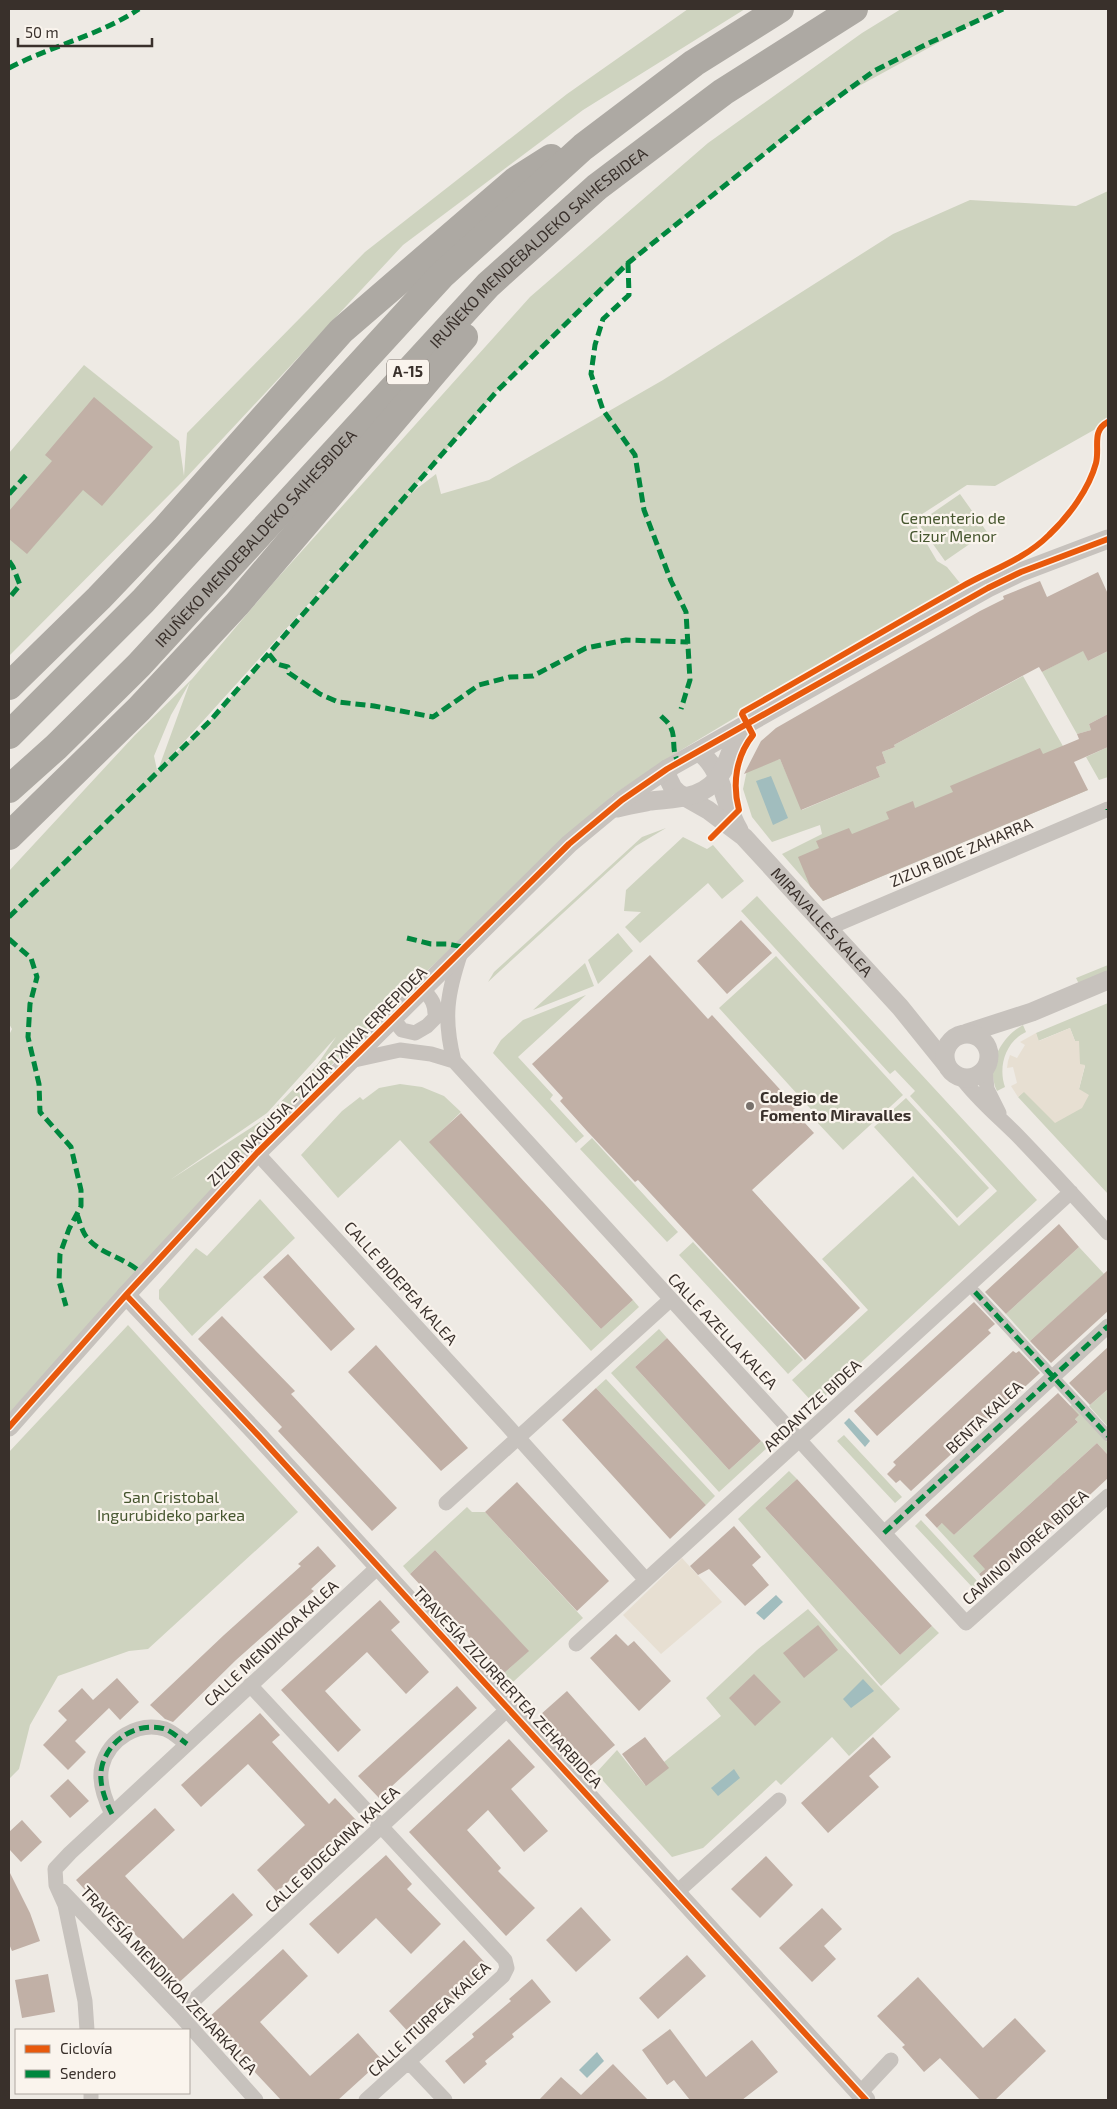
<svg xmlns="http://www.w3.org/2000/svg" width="1117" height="2109" font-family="'Exo 2',sans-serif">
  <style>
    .green { fill: #ced3bf; fill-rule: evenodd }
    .plaza { fill: #e7dfd2 }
    .water { fill: #a1bdbe }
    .building { fill: #c1b0a6 }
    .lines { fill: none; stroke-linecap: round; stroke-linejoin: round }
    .pedestrian { stroke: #c7c2bd; stroke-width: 11 }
    .minor { stroke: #c7c2bd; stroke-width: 15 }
    .tertiary { stroke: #c7c2bd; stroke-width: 19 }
    .motorway { stroke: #ada9a3; stroke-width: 28 }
    .quiet { stroke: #00873e; stroke-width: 5; stroke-dasharray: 10 5; stroke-linecap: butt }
    .cycleway-casing { stroke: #faf4ed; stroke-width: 9 }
    .cycleway { stroke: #e8590c; stroke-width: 6 }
    .poi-dot { fill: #78716c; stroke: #faf4ed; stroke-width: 2 }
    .labels { text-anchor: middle; stroke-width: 4.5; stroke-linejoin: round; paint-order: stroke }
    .shield { fill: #faf4ed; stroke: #736b65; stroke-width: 1 }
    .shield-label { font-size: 15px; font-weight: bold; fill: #39302b }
    .street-label { font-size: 16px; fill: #39302b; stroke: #faf4ed }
    .park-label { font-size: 16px; fill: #46562f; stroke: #faf4ed }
    .poi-label { font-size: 16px; font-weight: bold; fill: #39302b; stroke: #faf4ed; text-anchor: start }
  </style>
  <rect width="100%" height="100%" fill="#eeeae4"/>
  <!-- green -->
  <path class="green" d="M688 9H745L583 110 403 245 184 480 9 656V453L84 365 179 441 184 476 187 433 365 252 567 94Z
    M901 9H1000L835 99 655 241 497 391 406 497 436 474 441 494 489 480 663 380 893 234 970 200 1076 206 1108 191V422L995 486 967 485 913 520 937 561 947 567 964 588 781 690 673 755 613 795 373 1022 246 1153 9 1413V1035L12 1029 9 1024V871L135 735 192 679 274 582 530 297 708 143 862 33ZM380 526 210 721 164 764 379 526ZM190 682 158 770H157L154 756 171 715ZM336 1037 317 1065 263 1120 170 1180 267 1113Z
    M960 494 987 532 945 561 918 523Z
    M1083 650 1088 661 1108 651V714L1089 724 1091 730 1077 734 1042 672Z
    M1023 676 1088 790 823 901 782 854 822 834 820 825 772 842 752 817 743 789 747 770 780 759 802 810 880 777 876 767 886 763 882 752 895 747 894 745Z
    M1108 747V777L1099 780 1086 757Z
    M666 828 636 846 488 982 494 972 642 837Z
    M683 837 707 849 713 845 744 881 722 899 708 883 640 943 625 927 641 912 624 911 626 890Z
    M757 896 1037 1200 815 1405 792 1380 868 1310 822 1259 913 1176 959 1226 997 1191 910 1096 915 1091 895 1070 890 1074 741 911Z
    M618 933 633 951 598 984 588 960Z
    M776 956 903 1095 843 1150 815 1120 818 1117 719 1008Z
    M585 963 594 986 533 1010Z
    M1108 965V972L1079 984 1076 978Z
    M586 995 518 1057 553 1095 550 1099 584 1136 576 1143 493 1053 501 1040 523 1020Z
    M1108 1003V1194L1018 1097 1024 1091 1079 1089 1085 1066 1080 1065 1075 1041 1070 1028 1038 1041 1036 1033Z
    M1023 1025 1026 1032C1005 1042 998 1067 1005 1087L997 1091C985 1066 1001 1037 1023 1025Z
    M400 1084 422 1087 444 1096 461 1112 430 1142 511 1230 542 1201 552 1212 520 1241 601 1329 633 1300 639 1307 591 1351 400 1140 338 1198 301 1155 342 1111 360 1097 363 1100 379 1088Z
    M906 1098 989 1188 957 1218 874 1127Z
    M592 1138 678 1232 667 1242 580 1149Z
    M260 1199 295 1238 192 1336 159 1299V1290L196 1248 207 1256Z
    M693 1242 803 1360 788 1374 679 1255Z
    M1079 1247 1104 1274 1030 1341 1006 1314Z
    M128 1325 298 1512 148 1649 129 1651 58 1676 30 1725 19 1769 9 1779V1452Z
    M659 1329 667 1338 635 1367 729 1470 761 1441 768 1447 719 1492 611 1373Z
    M606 1379 715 1496 706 1505 596 1388Z
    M1108 1389V1427L1089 1406Z
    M1073 1404 1108 1443V1455L1097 1443 1064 1473 1063 1497 1052 1484 1019 1514 985 1569 979 1574 937 1528 943 1522 954 1535 1078 1422 1066 1409Z
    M844 1435 902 1497 895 1503 837 1441Z
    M789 1471 797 1479 765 1508 900 1655 932 1626 939 1633 881 1686 738 1519Z
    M467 1507 472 1512H485L583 1618 513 1682H509L503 1674 528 1651 435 1550 410 1574 403 1566Z
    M921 1520 979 1583 973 1588 915 1526Z
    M808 1609 900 1709 849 1756 832 1737 781 1785 776 1780 703 1848 672 1857 596 1773 617 1750 645 1785 668 1768 664 1762 721 1716 706 1698 757 1650Z"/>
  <!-- plaza -->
  <path class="plaza" d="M1070 1028 1075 1041H1079L1080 1064 1085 1065 1079 1089 1089 1095 1082 1108 1055 1123 1024 1092 1018 1097 1011 1086 1017 1083 1013 1067 1007 1068 1008 1061 1010 1055 1017 1058 1025 1045 1020 1042 1036 1033 1039 1041Z
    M682 1558 722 1602 661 1654 623 1615Z"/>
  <!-- water -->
  <path class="water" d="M771 776 788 818 773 825 756 781Z
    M849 1418 870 1441 865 1447 844 1423Z
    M776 1595 783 1602 764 1620 756 1613Z
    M863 1679 874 1691 851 1708 843 1699Z
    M734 1769 740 1778 718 1796 711 1788Z
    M597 2052 604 2061 587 2078 579 2070Z"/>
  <!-- building -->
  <path class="building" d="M94 397 153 447 102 506 83 490 27 554 9 539V511L52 461 45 455Z
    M1098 572 1108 594V651L1088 661 1083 651 1042 672 1039 667 894 745 895 747 882 752 886 763 876 767 880 777 801 810 780 759 744 774 761 741 776 728 980 611 1004 599 1003 596 1040 581 1047 597Z
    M1108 714V747L1074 762 1088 790 823 901 810 886 798 857 819 848 816 841 849 828 852 834 889 819 886 812 913 801 915 808 953 792 950 786 1040 748 1043 754 1079 739 1077 734 1091 730 1089 724Z
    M741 920 772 953 727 994 697 961Z
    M650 955 708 1019 712 1015 796 1107 793 1110 814 1133 752 1190 860 1308 805 1360 638 1180 635 1182 587 1131 560 1101 563 1098 532 1064Z
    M461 1113 633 1300 601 1329 429 1142Z
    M1059 1224 1079 1247 1006 1314 985 1292Z
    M288 1254 355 1329 331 1351 263 1277Z
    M1108 1270V1311L1051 1363 1030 1341Z
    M974 1302 995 1324 988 1330 991 1333 877 1436 854 1411Z
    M222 1316 295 1391 291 1394 397 1508 372 1531 278 1431 282 1427 198 1339Z
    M667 1338 761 1441 729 1470 635 1367Z
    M376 1345 468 1448 441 1471 348 1372Z
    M1108 1347V1389L1090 1405 1069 1383Z
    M1013 1351 1016 1353 1019 1351 1040 1373 911 1491 900 1480 896 1483 887 1474 896 1465 893 1462Z
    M596 1388 706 1505 670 1539 562 1420Z
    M1058 1393 1079 1415 1075 1419 1078 1422 954 1535 942 1523 937 1528 925 1515Z
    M1097 1443 1108 1455V1478L1036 1545 1001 1574 1003 1576 990 1587 979 1574 985 1569 973 1556Z
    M797 1479 932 1626 900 1655 765 1508Z
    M517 1482 609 1581 577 1611 485 1512Z
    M734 1526 761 1557 752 1565 769 1585 745 1606 709 1569 698 1575 690 1566Z
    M318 1546 336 1566 311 1589 314 1591 236 1660 173 1722 165 1719 150 1705 224 1635 301 1566 298 1564Z
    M435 1550 529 1651 503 1674 410 1574Z
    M380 1600 400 1622 391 1630 429 1672 406 1694 367 1652 325 1691 361 1730 338 1752 281 1690Z
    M818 1625 838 1650 804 1678 783 1653Z
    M616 1634 628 1646 634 1641 671 1681 639 1711 590 1658Z
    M754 1674 781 1702 755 1726 729 1698Z
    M117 1678 139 1702 120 1720 109 1708 75 1741 86 1752 68 1770 43 1745 67 1720 58 1711 82 1688 93 1700Z
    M457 1686 477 1708 379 1798 358 1776Z
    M567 1691 615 1745 588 1768 540 1715Z
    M260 1713 280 1735 272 1742 329 1804 335 1798 356 1820 277 1892 257 1870 305 1825 248 1764 201 1807 181 1785Z
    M645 1737 669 1768 646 1786 622 1754Z
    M873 1737 891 1757 869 1776 879 1787 828 1833 801 1803Z
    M509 1739 535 1767 511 1789 548 1831 524 1852 488 1810 467 1830 501 1868 498 1871 535 1908 506 1936 409 1832Z
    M68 1779 89 1801 70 1818 50 1796Z
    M155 1808 175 1830 125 1876 183 1939 233 1893 253 1915 174 1987 154 1965 159 1960 101 1898 96 1902 76 1880Z
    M22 1820 42 1842 21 1862 9 1849V1832Z
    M386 1855 412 1884 407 1889 441 1924 411 1954 376 1918 338 1954 309 1924Z
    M766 1856 793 1885 760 1918 731 1889Z
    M9 1871 30 1913 40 1941 12 1951 9 1944Z
    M581 1907 611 1940 576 1972 546 1940Z
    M822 1908 842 1929 824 1946 836 1959 812 1982 779 1948Z
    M464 1940 488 1966 413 2037 389 2011Z
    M283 1949 308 1976 260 2022 310 2076 358 2033 382 2060 338 2100H281L206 2020Z
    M687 1955 706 1976 658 2019 639 1998Z
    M48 1974 55 2012 22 2018 15 1980Z
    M918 1977 983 2048 1015 2018 1046 2051 995 2100H980L940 2058 924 2072 902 2047 905 2045 877 2016Z
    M532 1979 551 2002 512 2034 514 2037 485 2061 487 2064 464 2084 445 2061 474 2037 472 2034 511 2001 509 1999Z
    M670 2029 706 2077 752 2040 778 2072 742 2100H690L674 2080 667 2085 642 2050Z
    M613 2064 648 2100H539L561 2077 581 2095Z"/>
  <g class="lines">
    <!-- pedestrian -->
    <path class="pedestrian" d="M975 1292 1108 1436"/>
    <!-- minor -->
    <path class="minor" d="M828 928 1108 809
      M461 952C447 994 443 1018 454 1061L966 1623 1108 1496
      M393 1019 402 1030 415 1033 427 1026 435 1018C436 1005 432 998 422 989
      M350 1061 400 1050 431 1054 454 1061
      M985 1069 987 1089 999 1113
      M961 1077C977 1099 998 1116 1017 1135 1048 1167 1078 1200 1108 1233
      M257 1153 506 1424 646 1580
      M446 1503 670 1300
      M884 1533 1108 1326
      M576 1644 1071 1192
      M250 1685 505 1960 507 1968 503 1976 366 2100
      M112 1814C105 1800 98 1782 102 1766 109 1739 138 1721 165 1729 173 1732 180 1739 187 1744
      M62 1891 179 2014 256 2100
      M677 1892 779 1800
      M179 2014 509 1708
      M87 2030 85 2001 65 1905 56 1885 55 1869 70 1853 378 1567
      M409 2062 445 2100
      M860 2093 891 2060
      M91 2100V2093"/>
    <!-- tertiary -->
    <g class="tertiary">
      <path d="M699 752C724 770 723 805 739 830"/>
      <path id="s1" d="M667 769 668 778 673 788 678 793 708 810 744 837 900 1007 946 1064"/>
      <path d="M617 808C628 805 640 803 651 801 679 798 706 799 722 772 729 760 733 743 739 729"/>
      <path d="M967 1033 1032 1012 1108 980"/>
      <circle cx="967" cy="1056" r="22"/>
      <path d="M126 1295 258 1435 866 2100"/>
      <path d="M9 1427 126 1295 257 1153 569 844 622 800 667 769 988 588 1021 572 1108 539"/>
    </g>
    <!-- motorway -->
    <g class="motorway">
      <path d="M9 686 99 598 164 530 341 331 515 181 551 158"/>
      <path d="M9 735 143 601 441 276 583 147 694 63 780 9"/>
      <path id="s2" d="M9 789 56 747 139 665 488 285 597 187 723 92 854 9"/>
      <path d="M9 836 139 709 237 604 464 337"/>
    </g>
    <!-- quiet -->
    <path class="quiet" d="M9 68C51 46 100 35 139 9
      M628 263 629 295 603 319 595 345 591 374 603 410 635 455 644 510 671 581 686 612 690 680 681 709
      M9 494 29 472
      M9 561 13 567 20 585 9 598
      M269 654 277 664 288 667 289 673 320 694 338 702 374 706 433 717 479 685 510 677 533 676 586 648 626 640 688 642
      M661 716C664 719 668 722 670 726 677 738 670 750 679 763
      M1108 809V810
      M9 917 210 721 497 391 628 263 809 118 874 71 927 44 1003 9
      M407 938 431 944H448L463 947
      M9 939 31 958 37 977 30 1004 28 1037 39 1084 40 1112 71 1147 81 1190V1206L69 1229 60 1254 59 1281 66 1306
      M77 1214C79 1220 81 1227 84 1233 95 1253 122 1256 139 1271
      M975 1292 1108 1436
      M884 1533 1108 1326
      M112 1814C105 1800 98 1782 102 1766 109 1739 138 1721 165 1729 173 1732 180 1739 187 1744"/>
    <!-- cycleway casing -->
    <g class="cycleway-casing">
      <path id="cycleway" d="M711 838 739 810C732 784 736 756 753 735L742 714 743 712C816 671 888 628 961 587 991 570 1024 560 1049 535 1069 516 1089 489 1096 463 1100 447 1091 431 1108 422
        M126 1295 258 1435 866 2100
        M9 1427 126 1295 257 1153 569 844 622 800 667 769 988 588 1021 572 1108 539"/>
    </g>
    <!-- cycleway -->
    <use href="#cycleway" class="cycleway"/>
  </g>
  <!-- markers -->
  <circle class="poi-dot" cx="750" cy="1106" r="5"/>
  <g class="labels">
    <!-- shield labels -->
    <rect class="shield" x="387" y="359.5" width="42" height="25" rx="4"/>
    <g class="shield-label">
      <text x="408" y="377">A-15</text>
    </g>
    <!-- street labels -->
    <g class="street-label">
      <text dy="6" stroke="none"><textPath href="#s2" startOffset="758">IRUÑEKO MENDEBALDEKO SAIHESBIDEA</textPath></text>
      <text dy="6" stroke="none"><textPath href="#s2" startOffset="352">IRUÑEKO MENDEBALDEKO SAIHESBIDEA</textPath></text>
      <text transform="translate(961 852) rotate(-23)" y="6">ZIZUR BIDE ZAHARRA</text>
      <text dy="6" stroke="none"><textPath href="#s1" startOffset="222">MIRAVALLES KALEA</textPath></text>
      <text transform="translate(317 1076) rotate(-45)" y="6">ZIZUR NAGUSIA - ZIZUR TXIKIA ERREPIDEA</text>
      <text transform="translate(401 1283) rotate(48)" y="6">CALLE BIDEPEA KALEA</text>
      <text transform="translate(723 1331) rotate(47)" y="6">CALLE AZELLA KALEA</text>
      <text transform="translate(812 1405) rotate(-43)" y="6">ARDANTZE BIDEA</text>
      <text transform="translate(984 1417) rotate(-43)" y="6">BENTA KALEA</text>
      <text transform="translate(1025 1547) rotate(-42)" y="6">CAMINO MOREA BIDEA</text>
      <text transform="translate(271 1643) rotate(-43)" y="6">CALLE MENDIKOA KALEA</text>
      <text transform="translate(508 1687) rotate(47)" y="6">TRAVESÍA ZIZURRERTEA ZEHARBIDEA</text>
      <text transform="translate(332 1849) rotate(-43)" y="6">CALLE BIDEGAINA KALEA</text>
      <text transform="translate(169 1980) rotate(47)" y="6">TRAVESÍA MENDIKOA ZEHARKALEA</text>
      <text transform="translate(429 2019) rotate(-43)" y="6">CALLE ITURPEA KALEA</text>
    </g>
    <!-- park labels -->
    <g class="park-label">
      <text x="953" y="524">Cementerio de<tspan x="953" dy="18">Cizur Menor</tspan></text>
      <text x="171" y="1503">San Cristobal<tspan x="171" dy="18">Ingurubideko parkea</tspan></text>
    </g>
    <!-- poi labels -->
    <g class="poi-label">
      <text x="760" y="1103">Colegio de<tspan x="760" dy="18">Fomento Miravalles</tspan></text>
    </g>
  </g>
  <!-- border -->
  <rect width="1117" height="2109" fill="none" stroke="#39302b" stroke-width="20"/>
  <!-- legend -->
  <rect x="15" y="2029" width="175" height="65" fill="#faf4ed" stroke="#ada69f"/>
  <rect x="25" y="2045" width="25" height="8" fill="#e8590c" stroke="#ada69f"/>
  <text x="60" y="2054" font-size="15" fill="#39302b">Ciclovía</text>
  <rect x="25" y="2070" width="25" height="8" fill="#00873e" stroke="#ada69f"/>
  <text x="60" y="2079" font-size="15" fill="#39302b">Sendero</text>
  <!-- scale -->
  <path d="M18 38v8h134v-8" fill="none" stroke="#39302b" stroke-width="2.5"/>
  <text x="25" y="38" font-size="15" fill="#39302b" stroke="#faf4ed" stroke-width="4" paint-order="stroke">50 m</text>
</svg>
